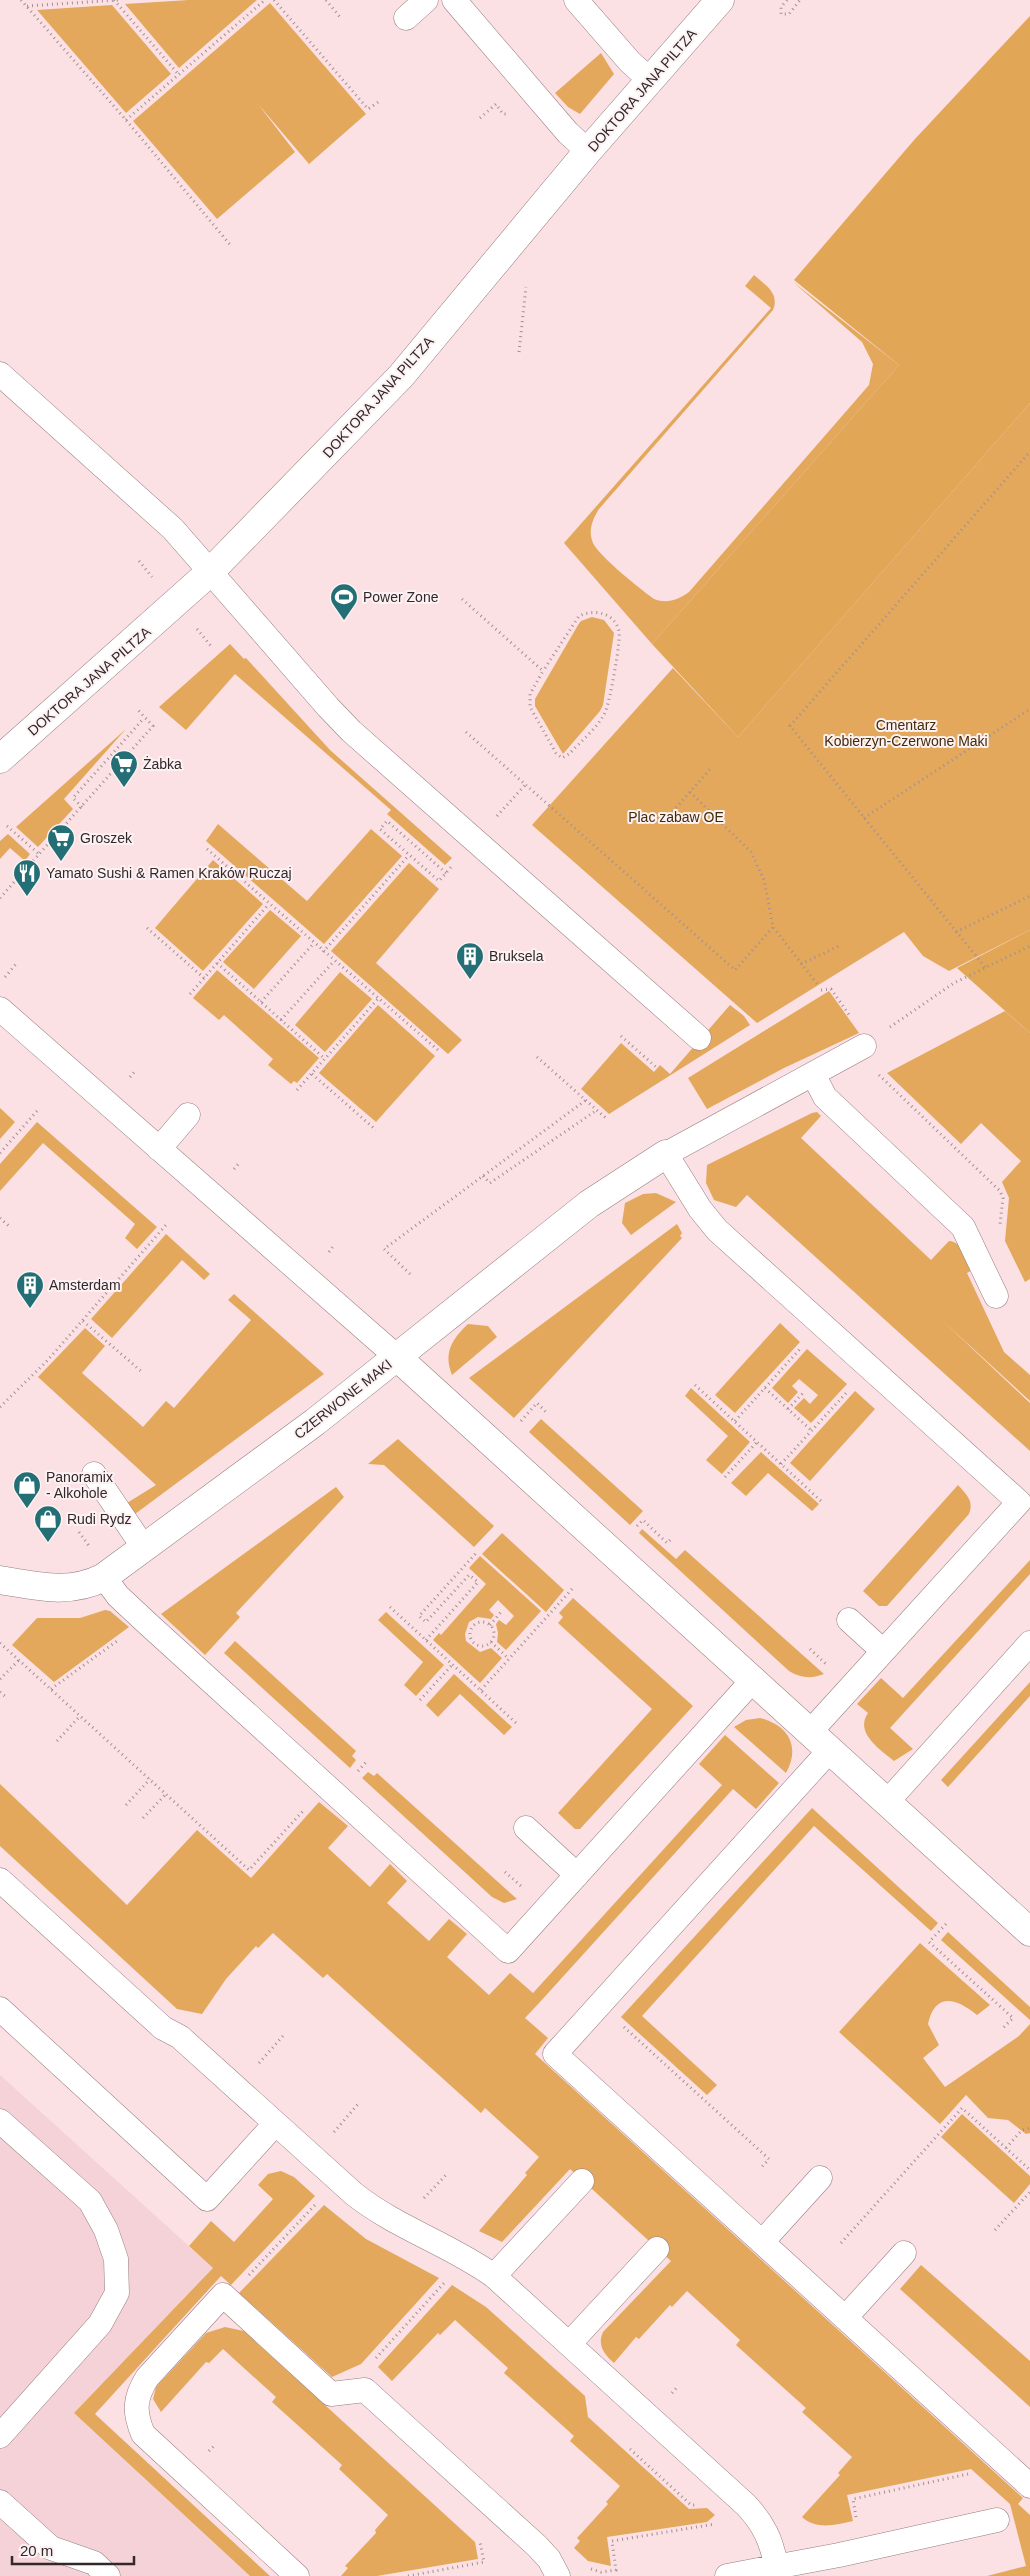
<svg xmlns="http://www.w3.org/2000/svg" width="1030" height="2576" font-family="Helvetica,sans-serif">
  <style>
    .built { fill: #f5d2d7 }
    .green { fill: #e3a85c }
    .forest { fill: #e2a657 }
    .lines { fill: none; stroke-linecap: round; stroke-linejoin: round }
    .service-casing { stroke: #967d81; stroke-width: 25 }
    .minor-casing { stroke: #967d81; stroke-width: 29 }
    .path { stroke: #a28f92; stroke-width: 3; stroke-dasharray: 1 4; stroke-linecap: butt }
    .service { stroke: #fff; stroke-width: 24 }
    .minor { stroke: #fff; stroke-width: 28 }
    .labels { text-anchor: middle; stroke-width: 4; stroke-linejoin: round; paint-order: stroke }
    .street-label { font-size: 14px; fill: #32282a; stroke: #fdf2f3 }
    .poi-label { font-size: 14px; fill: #32282a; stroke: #fdf2f3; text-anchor: start }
    .park-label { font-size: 14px; fill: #432b07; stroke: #fdf2f3 }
  </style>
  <rect width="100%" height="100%" fill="#fbe0e4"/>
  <!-- built -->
  <path class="built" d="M0 2075 213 2268 74 2413 250 2576H0Z"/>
  <!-- green -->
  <path class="green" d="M189 0H257L179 68 125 4Z
    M270 3 366 114 309 164 258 104 295 152 217 219 133 121Z
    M112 5 171 74 126 113 37 10Z
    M601 53 614 74 580 114 568 107 555 93Z
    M754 275C765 285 780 293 773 310L599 509C592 520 588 531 593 543 599 556 640 589 654 599 667 604 678 600 689 592L869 385 873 364 862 342 793 282 899 365 652 644 564 543 771 308 745 286Z
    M1030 403V930L949 971 923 956 904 932 757 1023 532 825 673 668 738 737Z
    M592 617 604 620 614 633 603 705 600 711 563 754 535 706V699L578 625 581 621Z
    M230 644 244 659 246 658 330 750 452 858 445 865 387 814 391 810 235 674 186 730 159 707Z
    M126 729 64 799 73 809 38 847 16 827Z
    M218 824 307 901 371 829 402 856 324 944 206 841Z
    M8 834 30 854 25 861 10 848 0 859V841Z
    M213 860 263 904 203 971 155 928Z
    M409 863 439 889 376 963 462 1040 448 1054 331 951Z
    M270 910 301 936 254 989 223 962Z
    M217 970 319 1058 297 1083 294 1081 291 1084 268 1065 273 1059 224 1015 219 1020 193 998Z
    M340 972 372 999 325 1052 295 1025Z
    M829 991 859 1033 784 1068 707 1109 688 1078Z
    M378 1005 435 1056 376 1122 319 1073Z
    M730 1005 744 1016 750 1025 609 1114 581 1089 621 1043 654 1072 660 1065 670 1074Z
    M1005 1011 1030 1033V1279L1025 1282 1005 1241 1009 1198 1002 1182 1021 1161 981 1123 961 1144 887 1073Z
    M0 1108 15 1122 0 1139Z
    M812 1113 817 1112 821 1116 801 1138 931 1260 949 1241C962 1242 968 1258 974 1269L967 1273 1004 1352 1030 1375V1401L943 1321 1030 1403V1451L747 1195 736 1207 714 1200 706 1183 707 1165Z
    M37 1122 157 1227 137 1249 125 1238 135 1224 43 1143 0 1191V1164Z
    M643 1194 656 1193 676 1202 631 1235 622 1223 625 1203Z
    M677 1224 682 1233 680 1236 682 1238 514 1418 469 1378Z
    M166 1234 210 1274 204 1280 182 1260 112 1338 91 1319Z
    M234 1294 324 1374 135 1514 127 1503 156 1485 38 1377 85 1328 105 1346 82 1373 143 1427 166 1401 174 1408 251 1320 228 1300Z
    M780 1323 800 1342 735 1413 715 1395Z
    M468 1324 488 1326 497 1337 452 1375C443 1353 452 1339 468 1324Z
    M807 1349 847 1384 811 1423 794 1408 804 1398 810 1404 818 1395 799 1379 792 1386 798 1392 788 1403 772 1388Z
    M691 1388 750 1442 722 1474 706 1460 728 1436 685 1396Z
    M855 1391 875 1409 810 1481 790 1463Z
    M541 1419 643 1511 630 1525 529 1432Z
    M398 1439 494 1526 474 1547 384 1465 368 1464Z
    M761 1452 819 1504 812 1511 768 1473 746 1496 731 1483Z
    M958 1485C967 1495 974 1501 969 1514L887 1606H879L863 1591Z
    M336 1487 344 1497 236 1613 240 1617 205 1655 161 1614Z
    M642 1529 676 1559 685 1550 824 1674C812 1679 800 1678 789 1671L639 1533Z
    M502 1533 564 1590 546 1612 482 1554Z
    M480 1556 541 1611 506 1650 497 1642 498 1633 496 1624 499 1620 506 1625 514 1616 498 1600 489 1610 494 1615 491 1619 478 1617 469 1622 465 1634 466 1641 480 1652 491 1648 502 1658 480 1683 433 1640 439 1633 441 1635 486 1584 469 1568Z
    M1030 1560V1574L890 1728 913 1749 894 1761C881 1750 854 1733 868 1713L857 1704 881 1678 903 1698Z
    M573 1598 693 1706 580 1829H575L558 1813 652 1709 558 1623 563 1617 559 1613Z
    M105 1610 110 1611 129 1627 54 1682 12 1645 37 1618H80Z
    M386 1612 444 1665 416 1696 404 1685 423 1662 378 1620Z
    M235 1641 356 1751 352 1756 356 1760 350 1768 224 1653Z
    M454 1674 512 1727 504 1735 460 1694 438 1717 426 1705Z
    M1030 1682V1696L948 1787 941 1780Z
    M760 1718C788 1725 801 1746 786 1773L734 1727 746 1720Z
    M725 1735 779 1783 756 1809 733 1789 540 2002 525 2018 548 2038 535 2054 1023 2498 1018 2504 1030 2515V2576H987L1026 2566 1010 2504 971 2469 847 2495 853 2521C836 2525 816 2530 802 2517L840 2475 838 2473 852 2457 802 2412 806 2408 736 2345 740 2340 687 2291 672 2307 670 2305 639 2339 636 2337 614 2363C604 2354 597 2345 603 2332L671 2261 570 2169 502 2242 479 2231 527 2175 525 2173 539 2157 485 2108 481 2113 327 1974 323 1978 273 1933 258 1948 256 1946 226 1979 202 2014 177 2009 0 1846V1784L127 1905 197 1830 251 1878 319 1802 348 1826 328 1848 370 1887 390 1864 407 1881 387 1903 429 1941 449 1919 467 1934 447 1957 489 1995 510 1973 533 1993 722 1785 699 1764Z
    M368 1772 374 1776 377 1773 517 1899 504 1903 492 1897 362 1778Z
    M812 1808 938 1923 931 1931 814 1826 642 2016 717 2085 707 2095 621 2017Z
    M948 1932 1030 2007V2020L941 1940Z
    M920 1943 990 2005 977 2015C956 1998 935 1992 928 2024L939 2045 923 2058 945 2087 1019 2036 1030 2024V2133L1026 2134 1008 2120 988 2118 966 2095 940 2124 839 2032Z
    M962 2114 1030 2176V2184L1014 2203 941 2137Z
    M281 2171 294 2177 315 2196 231 2285 221 2276 95 2414 270 2576H250L74 2413 213 2268 189 2246 211 2221 234 2242 273 2199 258 2185 268 2174Z
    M324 2205 366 2239 439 2278 361 2364 332 2377 239 2293Z
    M921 2265 1030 2361V2407L900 2289Z
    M452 2285 486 2307 585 2396 588 2417 689 2509 707 2508 715 2515 707 2522 607 2537 611 2566 588 2561 574 2548 580 2541 577 2538 608 2504 606 2502 620 2486 570 2441 574 2436 504 2373 508 2368 455 2320 440 2335 438 2333 392 2381 378 2367Z
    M225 2327 244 2331 475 2542 478 2559 377 2576H341L348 2568 345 2566 376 2533 375 2530 388 2515 339 2469 342 2465 272 2402 276 2397 223 2349 209 2363 206 2362 161 2412 153 2399 156 2387 206 2333Z"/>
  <!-- forest -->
  <path class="forest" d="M1030 16V403L738 737 652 644 899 365 794 280 915 139Z
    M1030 930V1033L957 968Z"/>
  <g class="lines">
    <!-- service casing -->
    <g class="service-casing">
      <path id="service" d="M454 0 568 133 588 151
        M576 0 630 62 650 80
        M406 18 426 0
        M0 374 173 529 328 707 351 731 699 1038
        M0 1009 397 1357
        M814 1076 825 1097 963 1227 996 1296
        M159 1149 188 1115
        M94 1474 144 1548
        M104 1577 118 1596 148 1624 508 1951 753 1680
        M849 1620 883 1651
        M810 1732 1019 1502 717 1230 700 1209 666 1154 864 1046
        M830 1750 555 2054 1030 2486
        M887 1802 1030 1643
        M526 1828 577 1875
        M0 1880 163 2028 180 2037 354 2194C397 2228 449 2244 494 2276L746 2505C763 2523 772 2541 776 2566
        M0 2009 207 2199 275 2124
        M0 2121 90 2201 106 2230 116 2259 117 2293 100 2324 0 2436
        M762 2242 820 2178
        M494 2276 582 2181
        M845 2318 904 2253
        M569 2344 657 2249
        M0 2502 51 2548 94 2563 108 2576
        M297 2576 143 2434C134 2412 134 2399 147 2378L223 2295 331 2394 365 2390 537 2546 549 2559 558 2576
        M727 2576 839 2555 997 2520"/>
    </g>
    <!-- minor casing -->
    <g class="minor-casing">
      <path id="minor" d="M0 759 210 572 401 376 588 151 720 0
        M397 1357 1030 1932
        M0 1580C36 1586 70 1595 104 1577L315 1422 589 1204 666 1154"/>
    </g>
    <!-- path -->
    <path class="path" d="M21 0 126 120 232 247
      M114 0 179 75
      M274 0 368 109 380 101
      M326 0 340 17
      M787 0 781 7V14H789L800 0
      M27 6 118 0
      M480 118 496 104 503 114H507
      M126 120 265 0
      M519 352 526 287
      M139 561 152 577
      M462 599 543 671 530 694V707L556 753 562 758 569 754C581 741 600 726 606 710 610 700 621 641 619 631 614 612 594 609 579 616L543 671
      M197 629 211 646
      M466 732 735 970 773 927
      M690 792 751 852 764 880 773 927 818 985
      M82 807 73 798 144 718
      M497 816 526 784
      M864 818 1030 709
      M666 819 711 768
      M7 826 39 854
      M207 849 438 1050
      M446 873 387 821 380 829 439 881 452 866
      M0 898 153 726 138 710
      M147 928 204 978
      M956 932 1030 896
      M323 952 409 855
      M217 963 325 1059
      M801 964 841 945
      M985 967 790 726 1028 454 1030 457
      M5 977 16 964
      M821 990 831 989 850 1016
      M190 994 269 904
      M261 1002 314 943
      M281 1020 334 961
      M890 1027 954 983 1030 946
      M621 1036 656 1067
      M537 1057 608 1120
      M312 1074 376 1130
      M879 1075 1000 1191 1003 1198 1000 1224
      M130 1077 136 1070
      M297 1090 378 999
      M0 1153 37 1111
      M234 1169 240 1162
      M483 1176 490 1183 597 1110
      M0 1218 10 1227
      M329 1252 334 1245
      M410 1274 384 1249 586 1100
      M83 1321 142 1372
      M695 1385 821 1501
      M765 1388 812 1431
      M0 1407 46 1362 166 1225
      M788 1409 805 1391
      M521 1421 537 1403 547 1413
      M735 1421 800 1349
      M781 1464 848 1391
      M725 1477 757 1442
      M637 1526 643 1520 667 1543 672 1538
      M79 1532 89 1546
      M390 1607 516 1723
      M470 1634a12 12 0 1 1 24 0a12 12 0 1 1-24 0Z
      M490 1625 501 1612
      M426 1640 478 1582 469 1575 426 1622 419 1616 478 1551
      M491 1642 509 1659
      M0 1643 249 1870 303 1811
      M810 1649 826 1664
      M0 1679 19 1660
      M51 1689 117 1641
      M481 1690 572 1589
      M0 1692 7 1698
      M420 1700 453 1664
      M57 1741 80 1716
      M358 1771 368 1760
      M126 1805 150 1779
      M143 1818 166 1794
      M505 1872 521 1886
      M946 1924 929 1942 1013 2018 1003 2028
      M624 2027 769 2159 760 2169
      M259 2063 283 2036
      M334 2132 358 2104
      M1006 2148 1022 2130 1030 2128
      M424 2198 446 2175
      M995 2230 1030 2192
      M841 2243 962 2108 1030 2170
      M249 2275 315 2205
      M376 2358 444 2283
      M672 2393 678 2386
      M630 2449 691 2505H697
      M209 2451 216 2444
      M856 2517 853 2499 968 2474
      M591 2569 601 2572 616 2570 612 2541 715 2524
      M408 2576 484 2562 480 2542"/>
    <!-- service -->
    <use href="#service" class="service"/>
    <!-- minor -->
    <use href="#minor" class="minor"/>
  </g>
  <!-- icons -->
  <defs>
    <g id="stadium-pin" transform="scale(1.4375)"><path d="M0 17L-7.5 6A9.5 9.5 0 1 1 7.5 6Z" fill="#246f75" stroke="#fdf2f3"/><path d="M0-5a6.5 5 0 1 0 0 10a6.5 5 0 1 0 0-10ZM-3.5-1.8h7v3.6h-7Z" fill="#fff"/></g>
    <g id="supermarket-pin" transform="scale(1.4375)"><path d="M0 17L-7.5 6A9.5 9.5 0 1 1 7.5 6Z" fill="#246f75" stroke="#fdf2f3"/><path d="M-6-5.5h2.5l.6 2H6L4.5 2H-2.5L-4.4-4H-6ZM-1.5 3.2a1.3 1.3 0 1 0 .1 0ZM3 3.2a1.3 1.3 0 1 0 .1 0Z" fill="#fff"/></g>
    <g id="restaurant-pin" transform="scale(1.4375)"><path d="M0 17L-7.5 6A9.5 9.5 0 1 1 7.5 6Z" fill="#246f75" stroke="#fdf2f3"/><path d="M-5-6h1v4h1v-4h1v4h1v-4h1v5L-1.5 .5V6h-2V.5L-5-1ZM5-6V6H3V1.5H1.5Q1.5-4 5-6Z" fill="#fff"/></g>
    <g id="building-pin" transform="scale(1.4375)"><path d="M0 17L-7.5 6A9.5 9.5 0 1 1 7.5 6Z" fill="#246f75" stroke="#fdf2f3"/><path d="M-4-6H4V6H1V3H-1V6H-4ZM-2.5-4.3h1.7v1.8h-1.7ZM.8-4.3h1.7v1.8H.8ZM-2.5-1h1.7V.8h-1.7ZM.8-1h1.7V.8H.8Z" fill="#fff"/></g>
    <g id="shop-pin" transform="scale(1.4375)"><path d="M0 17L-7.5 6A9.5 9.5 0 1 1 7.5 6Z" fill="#246f75" stroke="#fdf2f3"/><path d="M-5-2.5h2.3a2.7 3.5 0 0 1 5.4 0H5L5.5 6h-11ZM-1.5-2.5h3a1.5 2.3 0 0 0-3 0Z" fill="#fff"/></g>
  </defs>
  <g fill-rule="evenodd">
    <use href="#stadium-pin" x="344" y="597"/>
    <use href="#supermarket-pin" x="124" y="764"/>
    <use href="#supermarket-pin" x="61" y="838"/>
    <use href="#restaurant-pin" x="27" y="873"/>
    <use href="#building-pin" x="470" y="956"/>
    <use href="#building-pin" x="30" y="1285"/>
    <use href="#shop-pin" x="27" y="1485"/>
    <use href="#shop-pin" x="48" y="1519"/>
  </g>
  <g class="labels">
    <!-- street labels -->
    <g class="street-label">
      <text transform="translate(642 90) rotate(-49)" y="5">DOKTORA JANA PILTZA</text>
      <text transform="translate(378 397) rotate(-48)" y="5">DOKTORA JANA PILTZA</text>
      <text transform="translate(89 681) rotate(-41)" y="5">DOKTORA JANA PILTZA</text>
      <text transform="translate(343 1399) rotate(-38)" y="5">CZERWONE MAKI</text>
    </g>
    <!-- poi labels -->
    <g class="poi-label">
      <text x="363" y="602">Power Zone</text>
      <text x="143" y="769">Żabka</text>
      <text x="80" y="843">Groszek</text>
      <text x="46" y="878">Yamato Sushi &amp; Ramen Kraków Ruczaj</text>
      <text x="489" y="961">Bruksela</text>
      <text x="49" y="1290">Amsterdam</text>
      <text x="46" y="1482">Panoramix<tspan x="46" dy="16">- Alkohole</tspan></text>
      <text x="67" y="1524">Rudi Rydz</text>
    </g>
    <!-- park labels -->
    <g class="park-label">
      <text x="906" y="730">Cmentarz<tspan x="906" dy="16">Kobierzyn-Czerwone Maki</tspan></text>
      <text x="676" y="822">Plac zabaw OE</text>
    </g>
  </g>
  <!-- scale -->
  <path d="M12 2556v8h122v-8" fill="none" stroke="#32282a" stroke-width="2.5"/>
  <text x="20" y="2556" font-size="15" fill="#32282a" stroke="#fdf2f3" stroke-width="4" paint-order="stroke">20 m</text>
</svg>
